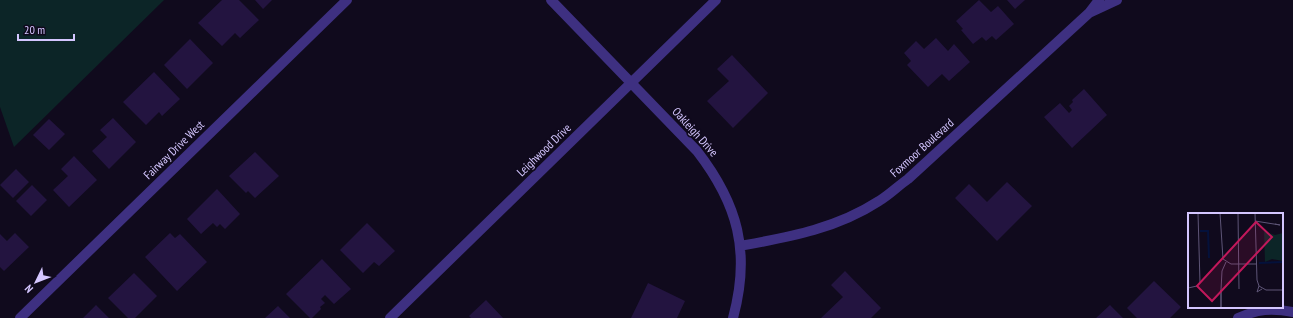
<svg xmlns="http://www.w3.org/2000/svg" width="1293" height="318" font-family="'PT Sans Narrow',sans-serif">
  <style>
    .green { fill: #0c2527 }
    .building { fill: #231440 }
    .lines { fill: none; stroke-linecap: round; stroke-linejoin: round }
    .minor { stroke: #3e3081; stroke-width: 10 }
    .labels { text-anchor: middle; stroke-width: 3.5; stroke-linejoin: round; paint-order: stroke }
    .street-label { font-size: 12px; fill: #d4c6ff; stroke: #100a1d }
    .inset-river { fill: none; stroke: #04113b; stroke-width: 2 }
    .inset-road { fill: none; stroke: #5e5577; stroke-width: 1 }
    .view { fill: #c2185b; fill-opacity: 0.15; stroke: #c2185b; stroke-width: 2 }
    .inset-edge { fill: none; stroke: #d4c6ff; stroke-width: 2 }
  </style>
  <rect width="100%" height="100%" fill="#100a1d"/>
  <!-- green -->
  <path class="green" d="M0 0H164L14 147 0 107Z"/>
  <!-- building -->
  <path class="building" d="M222 0H239L259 20 240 38 235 33 222 46 198 23Z
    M255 0H272L263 9Z
    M979 0 991 12 998 6 1014 24 996 40 992 36 986 41 982 37 973 44 961 30 963 29 956 21Z
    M1007 0H1025L1015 9Z
    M936 38 948 51 954 44 970 62 949 81 942 74 928 87 907 65 911 61 904 53 916 41 924 49Z
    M190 39 213 63 187 89 164 65Z
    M732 55 768 93 733 128 707 101 729 81 717 69Z
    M154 72 180 99 162 116 159 112 146 125 123 102Z
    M1084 89 1107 115 1072 148 1044 117 1060 103 1069 113 1072 110 1069 106 1073 102 1072 100Z
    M113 118 136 142 109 169 92 151 107 137 100 130Z
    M49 119 65 134 49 150 33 135Z
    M255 152 279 176 255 198 248 191 246 193 229 176Z
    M74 156 97 180 69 207 53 190 68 176 61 169Z
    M16 169 29 182 13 198 0 185Z
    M1007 182 1032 206 997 241 955 198 969 184 987 202Z
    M32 185 47 200 31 216 16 201Z
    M217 189 240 214 225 229 220 224 217 227 213 223 201 234 187 219Z
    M367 223 395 251 379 266 374 262 363 273 340 250Z
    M15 233 29 247 4 271 0 267V234L7 241Z
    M170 233 175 238 180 234 207 262 177 291 145 257Z
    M322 259 351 289 334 304 325 295 321 299 325 303 320 307 321 309 312 318H310L286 294Z
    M845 271 881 308 871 318H821L843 297 831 285Z
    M134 273 157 296 135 318H128L108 298Z
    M1154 281 1181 307 1170 318H1137L1127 308Z
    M648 283 685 301 677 318H631Z
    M486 300 503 318H471L469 316Z
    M96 305 109 318H83Z
    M1110 305 1123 318H1096Z
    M278 306 290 318H265Z"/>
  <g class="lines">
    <!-- minor -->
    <path class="minor" d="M551 0 697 151C738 204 751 252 733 318
      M1099 0 1089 13 1117 0
      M740 246C789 237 836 229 879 201 889 195 898 186 908 179L1089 13
      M20 318 347 0
      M390 318 716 0
      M1238 318C1258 309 1271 308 1293 312"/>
  </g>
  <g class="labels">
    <!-- street labels -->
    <g class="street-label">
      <text transform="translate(695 132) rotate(48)" y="4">Oakleigh Drive</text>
      <text transform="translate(922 148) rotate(-42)" y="4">Foxmoor Boulevard</text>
      <text transform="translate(174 150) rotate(-44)" y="4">Fairway Drive West</text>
      <text transform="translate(544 150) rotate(-44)" y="4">Leighwood Drive</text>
    </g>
  </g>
  <!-- overview -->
  <g transform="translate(1188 213)">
    <rect width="95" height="95" fill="#100a1d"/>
    <path d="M76 18 87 22 95 20V48L84 46 77 49Z" fill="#0c2527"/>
    <path class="inset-river" d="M12 18H20L21 45M71 50 95 49"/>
    <path class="inset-road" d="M32 0 35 46 43 51H68M50 0 51 76M67 0 69 67 71 73M67 8 92 12 87 11M71 73 78 77H95M71 73 69 79 74 76M0 75 9 73 12 70 10 0M33 77 34 58 38 49M33 95V77V95"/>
    <path class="view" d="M68 9 84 24 24 88 9 73Z"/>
    <rect width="95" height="95" class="inset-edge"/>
  </g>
  <!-- north arrow -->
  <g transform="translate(36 282) rotate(227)" stroke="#100a1d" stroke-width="3" paint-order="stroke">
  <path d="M0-3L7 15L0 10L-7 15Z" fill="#d4c6ff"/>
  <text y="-6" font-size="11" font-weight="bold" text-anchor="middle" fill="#d4c6ff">N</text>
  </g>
  <!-- scale -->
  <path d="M18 34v6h56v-6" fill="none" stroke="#d4c6ff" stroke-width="2"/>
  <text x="24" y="34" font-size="12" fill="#d4c6ff" stroke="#100a1d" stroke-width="3" paint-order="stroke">20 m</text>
</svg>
